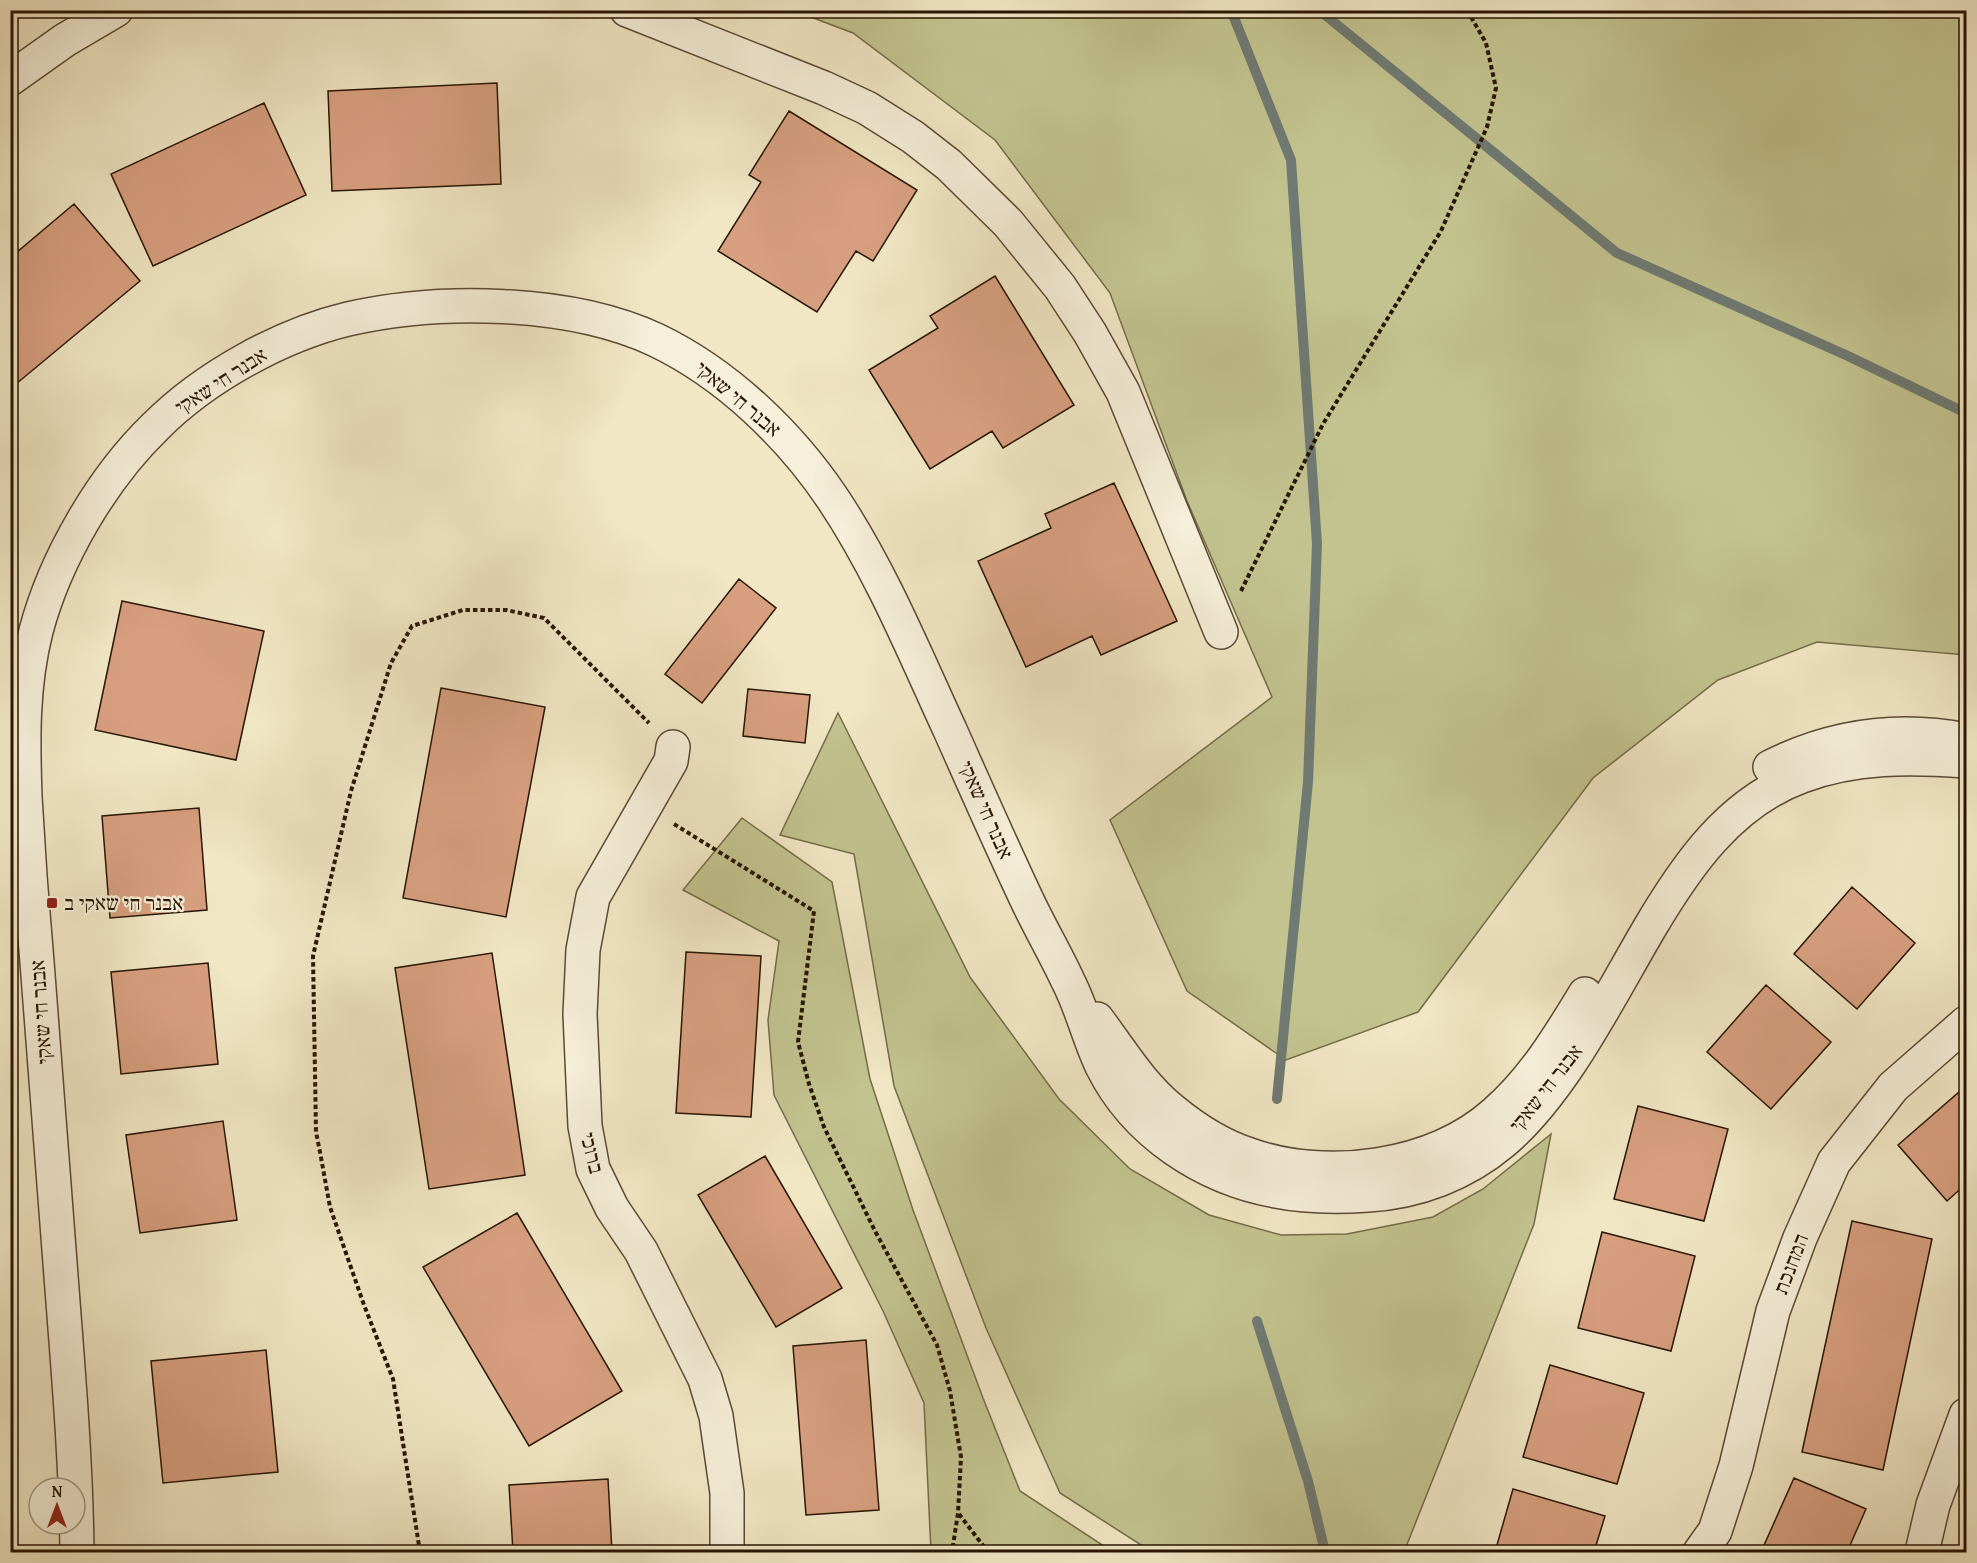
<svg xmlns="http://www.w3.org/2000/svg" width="1977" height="1563" font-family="'Gentium Book Plus','Frank Ruhl Libre',serif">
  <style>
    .green { fill: #c2c38f; stroke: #746c48; stroke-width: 1.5 }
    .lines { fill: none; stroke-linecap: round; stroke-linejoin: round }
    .stream { stroke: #6f7a73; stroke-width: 10 }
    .building { fill: #d79f80; stroke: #271502; stroke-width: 1.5 }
    .minor-casing { stroke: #5a4a33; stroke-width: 36 }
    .tertiary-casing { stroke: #5a4a33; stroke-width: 36 }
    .path { stroke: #271502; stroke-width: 4; stroke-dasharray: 4.5 3; stroke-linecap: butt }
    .minor { stroke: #f6efd9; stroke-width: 33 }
    .tertiary { stroke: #f6efd9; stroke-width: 33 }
    .poi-dot { fill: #8f2418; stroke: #f6efd9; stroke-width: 2 }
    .labels { text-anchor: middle; stroke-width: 4.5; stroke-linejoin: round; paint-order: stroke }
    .street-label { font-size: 21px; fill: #271502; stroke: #f6efd9 }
    .poi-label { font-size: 21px; fill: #271502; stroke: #f6efd9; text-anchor: start }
  </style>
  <rect width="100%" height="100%" fill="#f1e7c5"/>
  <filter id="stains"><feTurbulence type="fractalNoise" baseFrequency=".00333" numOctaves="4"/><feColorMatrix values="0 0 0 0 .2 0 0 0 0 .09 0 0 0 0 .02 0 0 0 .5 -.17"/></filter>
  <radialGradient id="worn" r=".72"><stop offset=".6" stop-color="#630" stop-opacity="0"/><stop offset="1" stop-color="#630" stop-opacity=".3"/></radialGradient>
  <!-- green -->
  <path class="green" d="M795 11H1966V655L1817 642 1718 680 1593 778 1418 1012 1286 1060 1187 991 1110 820 1272 697 1187 501 1110 293 995 140 853 33Z
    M838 713 970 977 1059 1099 1130 1169 1209 1215 1281 1235 1347 1234 1433 1217 1483 1189 1551 1134 1534 1224 1404 1552H1152L1060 1493 986 1328 894 1086 854 854 780 835Z
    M742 818 832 882 870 1079 913 1210 983 1398 1020 1491 1113 1552H931L924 1403 883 1311 774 1095 768 1020 779 941 683 890Z"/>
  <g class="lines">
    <!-- stream -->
    <path class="stream" d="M1231 10 1291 160 1317 544 1308 782 1277 1099
      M1319 10 1617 253 1848 356 1966 413
      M1257 1321 1308 1481 1325 1552"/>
  </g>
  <!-- building -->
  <path class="building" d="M497 83 501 184 332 191 328 91Z
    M264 103 306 195 153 266 111 174Z
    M789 111 917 190 873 261 856 251 817 312 718 251 761 182 749 175Z
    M74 204 140 281 10 389V258Z
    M995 276 1074 405 1003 448 992 431 930 469 869 370 938 328 930 316Z
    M1114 483 1177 621 1101 655 1092 636 1026 667 978 561 1051 528 1045 514Z
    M739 579 776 608 702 703 665 674Z
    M122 601 264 631 236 760 95 730Z
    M441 688 545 707 506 917 403 898Z
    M748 689 810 695 805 743 743 736Z
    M199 808 207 910 110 918 102 816Z
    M1852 887 1915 943 1857 1009 1794 954Z
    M686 952 761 956 751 1117 676 1113Z
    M492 953 525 1175 429 1189 395 968Z
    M208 963 218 1064 121 1074 111 972Z
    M1766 985 1831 1042 1771 1109 1707 1052Z
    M1966 1086V1184L1947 1201 1898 1145Z
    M1638 1106 1728 1129 1704 1221 1614 1199Z
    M223 1121 237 1220 140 1233 126 1135Z
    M765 1156 842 1288 776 1327 698 1195Z
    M517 1213 622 1391 529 1446 423 1267Z
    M1852 1221 1932 1239 1883 1470 1802 1452Z
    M1602 1232 1695 1256 1671 1351 1578 1328Z
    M866 1340 879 1510 806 1515 793 1346Z
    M266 1350 278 1472 163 1483 151 1361Z
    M1550 1365 1644 1393 1617 1484 1523 1457Z
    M1794 1478 1866 1509 1847 1552H1761Z
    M608 1479 612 1552H513L509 1485Z
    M1513 1489 1605 1516 1594 1552H1495Z
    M287 1548V1552H170V1551Z"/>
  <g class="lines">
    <!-- minor casing -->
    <g class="minor-casing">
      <path id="minor" d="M627 10 824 88 867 108 913 137 949 165 1008 223 1060 287 1090 333 1123 392 1221 632
        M10 79 65 40 116 10
        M673 747 671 761 593 897 583 950 580 1014 585 1126 593 1169 612 1208 641 1251 705 1379 716 1416 727 1493V1552
        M1770 767C1832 736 1899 727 1966 740
        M1097 1019C1121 1051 1141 1085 1172 1110 1195 1129 1222 1146 1250 1155 1327 1182 1433 1168 1495 1113 1533 1080 1559 1037 1585 994
        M77 1552C76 1460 68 1368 61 1276 53 1171 45 1067 37 962 32 907 28 852 25 797 23 741 22 686 36 631 55 559 102 478 156 426 205 377 281 335 348 319 440 298 570 300 656 340 727 374 790 435 833 499 881 571 914 652 950 730 975 786 1000 843 1026 898 1039 926 1055 953 1068 981 1082 1008 1089 1039 1102 1066 1135 1133 1204 1178 1276 1191 1306 1197 1338 1197 1368 1195 1418 1192 1465 1174 1503 1142 1563 1091 1609 997 1649 929 1686 866 1730 802 1802 776 1855 756 1911 757 1966 761
        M1700 1552 1715 1531 1736 1466 1773 1311 1800 1238 1834 1162 1893 1087 1966 1023"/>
    </g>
    <!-- tertiary casing -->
    <g class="tertiary-casing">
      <path id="tertiary" d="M1922 1552 1933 1505 1966 1415"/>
    </g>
    <!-- path -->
    <path class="path" d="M1241 591 1323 424 1441 231 1487 127 1496 88 1486 43 1467 10
      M674 824 814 911 798 1042 809 1084 824 1127 875 1231 937 1345 950 1391 961 1457 958 1513 952 1552
      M959 1514 988 1552
      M420 1552 393 1379 364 1305 330 1207 320 1152 316 1132 313 956 351 791 391 663 412 626 463 610H506L544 618 649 723"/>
    <!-- minor -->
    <use href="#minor" class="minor"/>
    <!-- tertiary -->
    <use href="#tertiary" class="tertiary"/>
  </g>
  <!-- markers -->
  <rect class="poi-dot" x="46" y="897" width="12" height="12" rx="3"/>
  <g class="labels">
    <!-- street labels -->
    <g class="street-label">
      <text transform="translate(221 381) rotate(-33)" y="7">אבנר חי שאקי</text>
      <text transform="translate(738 399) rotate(40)" y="7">אבנר חי שאקי</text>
      <text transform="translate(986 810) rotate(66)" y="7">אבנר חי שאקי</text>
      <text transform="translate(41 1012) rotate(-94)" y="7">אבנר חי שאקי</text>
      <text transform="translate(1546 1088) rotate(-52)" y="7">אבנר חי שאקי</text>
      <text transform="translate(592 1153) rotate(76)" y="7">ברוכי</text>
      <text transform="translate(1791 1264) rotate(-69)" y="7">המחנכת</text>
    </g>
    <!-- poi labels -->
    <g class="poi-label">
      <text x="64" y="910">אבנר חי שאקי ב</text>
    </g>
  </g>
  <!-- margin -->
  <rect width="1977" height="1563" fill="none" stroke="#f1e7c5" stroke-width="36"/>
  <rect x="12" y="12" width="1953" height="1539" fill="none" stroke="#271502" stroke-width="3"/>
  <rect x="18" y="18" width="1941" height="1527" fill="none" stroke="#271502" stroke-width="1.5"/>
  <!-- north arrow -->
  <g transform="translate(57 1506)"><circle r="28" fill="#f6efd9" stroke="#a39883" stroke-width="1.5"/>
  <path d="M0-4.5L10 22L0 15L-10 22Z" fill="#8f2418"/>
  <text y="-9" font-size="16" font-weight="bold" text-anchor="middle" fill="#271502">N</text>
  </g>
  <rect width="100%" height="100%" filter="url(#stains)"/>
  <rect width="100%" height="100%" fill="url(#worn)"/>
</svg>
